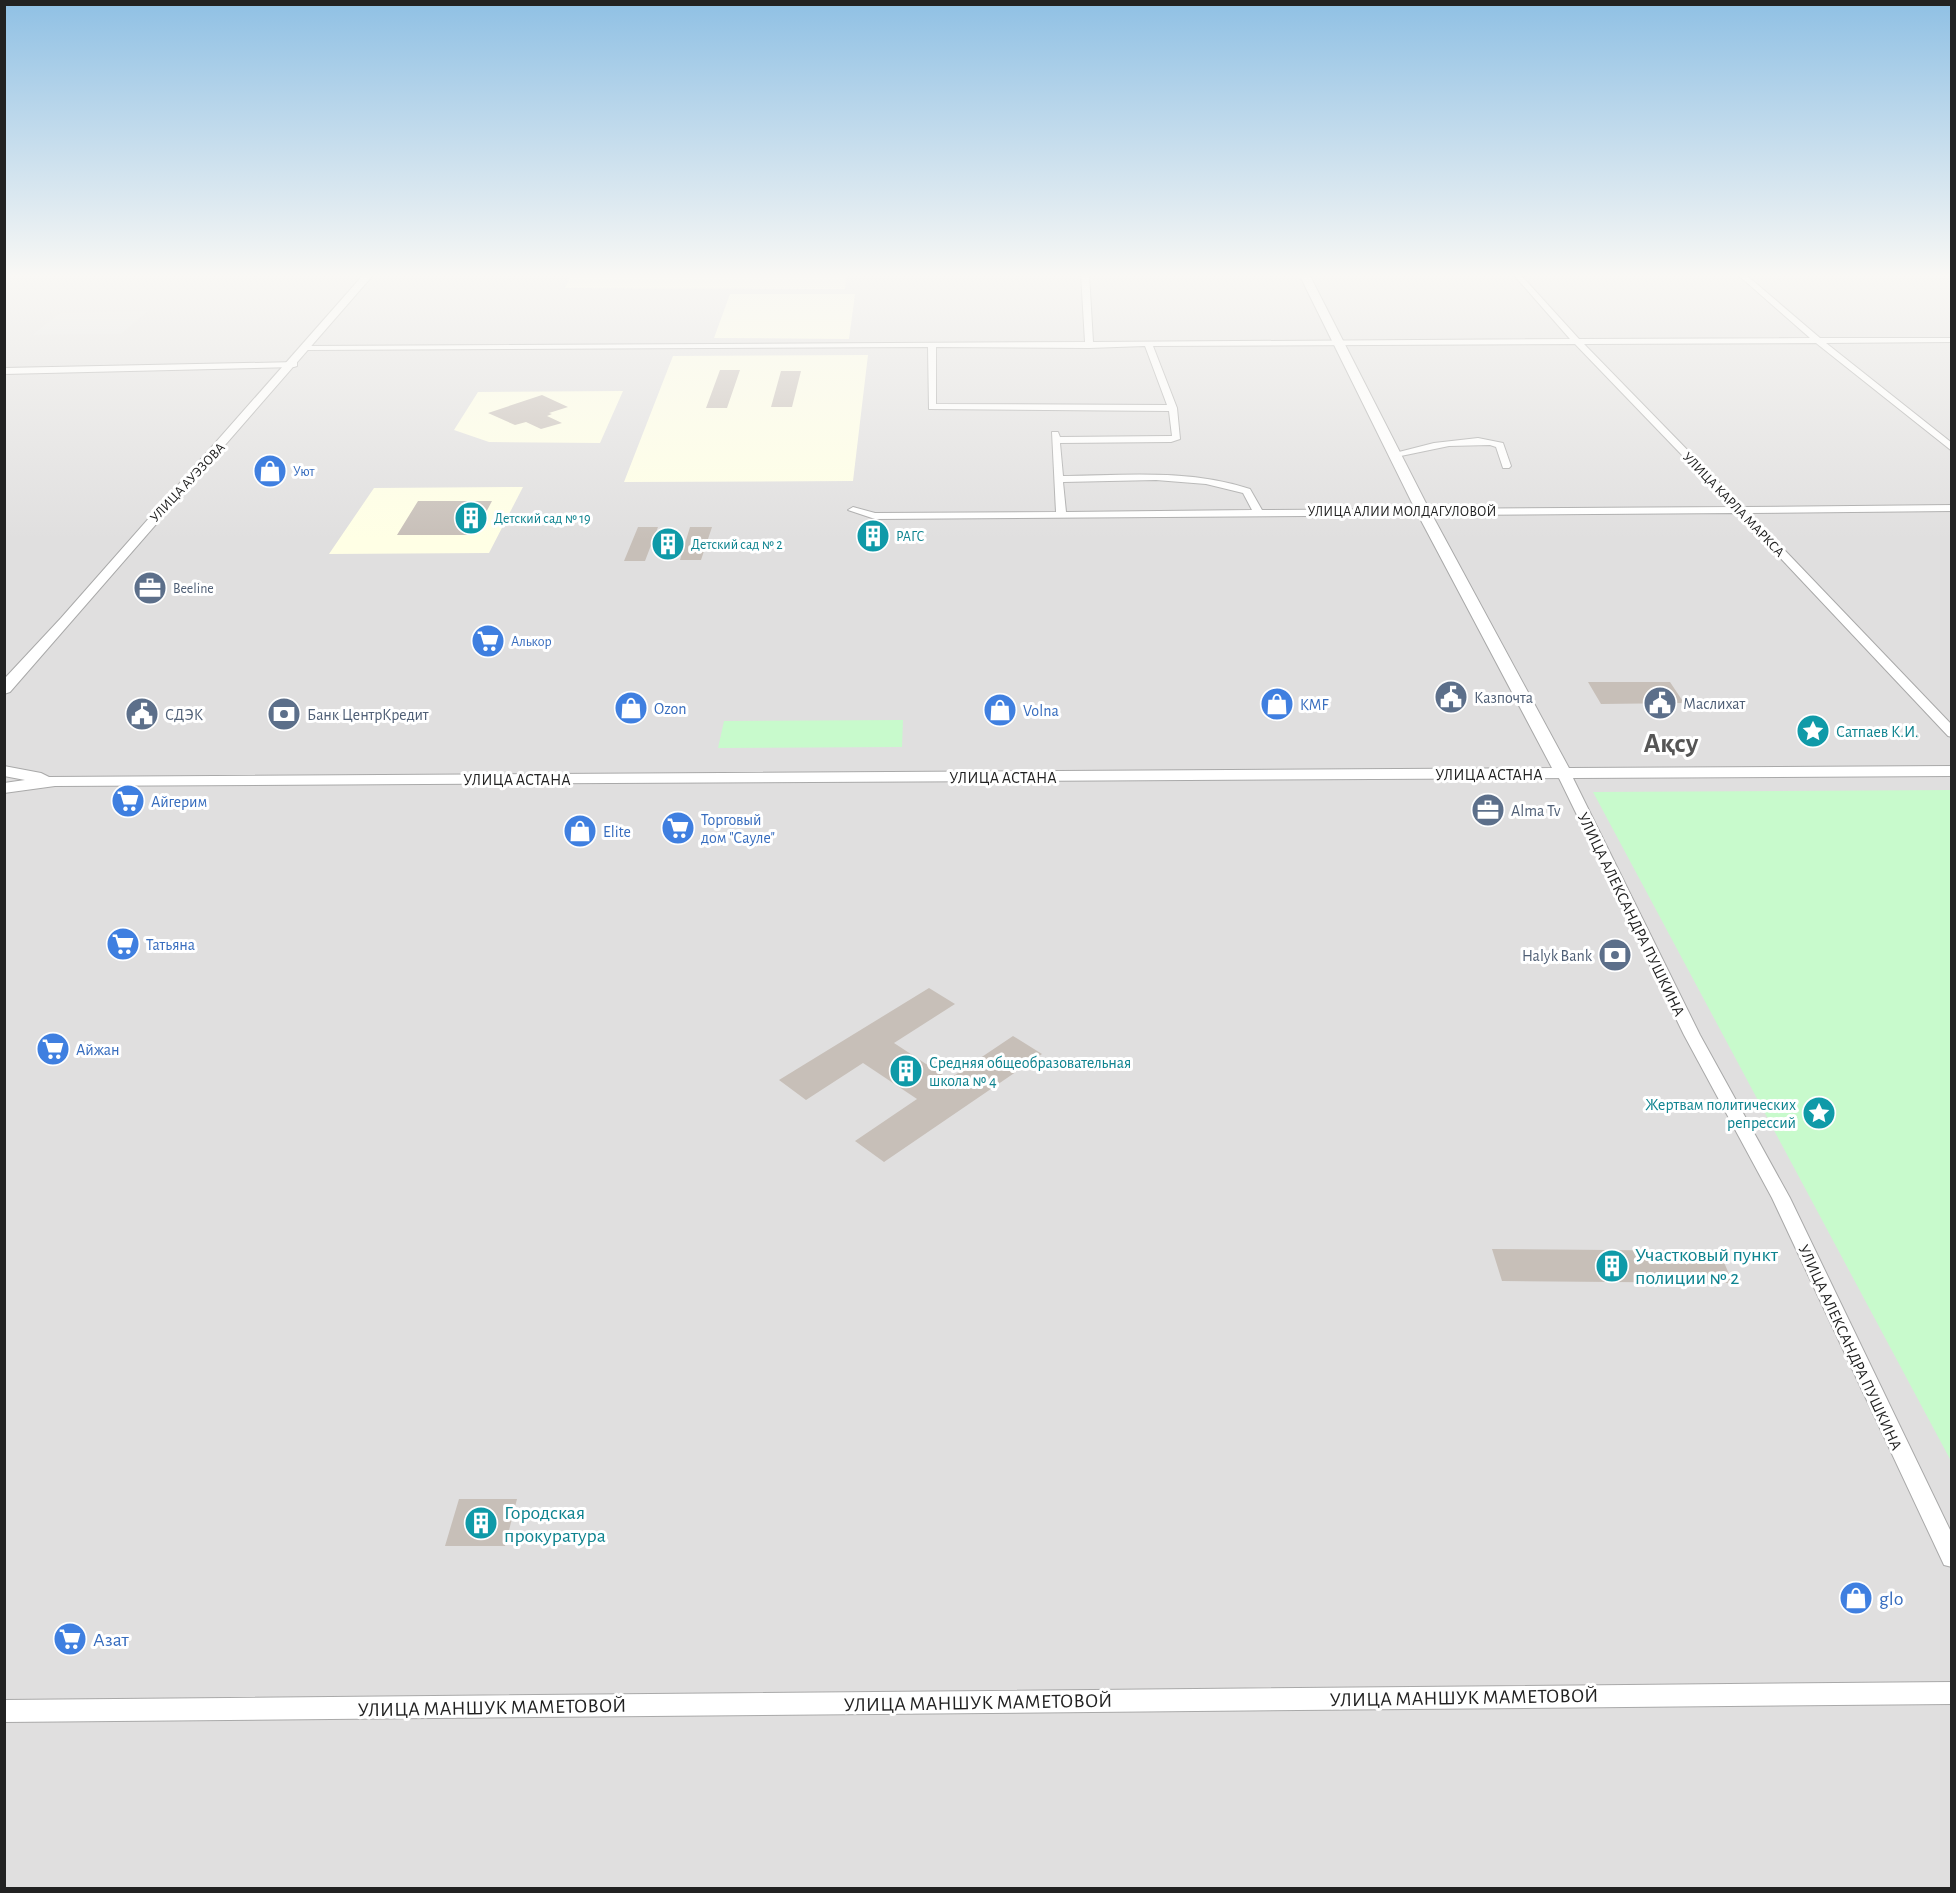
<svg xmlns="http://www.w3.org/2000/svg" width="1956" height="1893" font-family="'Alegreya Sans',sans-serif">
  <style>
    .residential { fill: #e0dfdf }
    .education { fill: #ffffe5 }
    .park { fill: #c8facc }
    .parking { fill: #e2e2e2 }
    .building { fill: #c7bfb8 }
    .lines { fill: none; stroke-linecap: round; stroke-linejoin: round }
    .minor-casing { stroke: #a9a9a9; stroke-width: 2 }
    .tertiary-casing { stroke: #a9a9a9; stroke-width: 2 }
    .minor { fill: #fff; fill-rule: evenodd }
    .tertiary { fill: #fff; fill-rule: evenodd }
    .labels { text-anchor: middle; stroke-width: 6; stroke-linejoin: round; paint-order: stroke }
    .far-shop-label { font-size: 14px; fill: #366cbe; stroke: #fff; text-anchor: start }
    .far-street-label { font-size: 14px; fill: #222; stroke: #fff }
    .far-culture-label { font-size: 14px; fill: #0d838f; stroke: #fff; text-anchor: start }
    .far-service-label { font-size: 14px; fill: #4e5e75; stroke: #fff; text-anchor: start }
    .service-label { font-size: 16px; fill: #4e5e75; stroke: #fff; text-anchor: start }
    .shop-label { font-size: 16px; fill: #366cbe; stroke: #fff; text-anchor: start }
    .culture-label { font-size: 16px; fill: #0d838f; stroke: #fff; text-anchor: start }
    .street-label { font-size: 16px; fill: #222; stroke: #fff }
    .near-culture-label { font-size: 20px; fill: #0d838f; stroke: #fff; text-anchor: start }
    .near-shop-label { font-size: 20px; fill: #366cbe; stroke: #fff; text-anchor: start }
    .near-street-label { font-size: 20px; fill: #222; stroke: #fff }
    .town-label { font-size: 28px; font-weight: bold; fill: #555; stroke: #fff }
  </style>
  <rect width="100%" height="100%" fill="#f2efe9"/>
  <!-- residential -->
  <path class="residential" d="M5 274H1951V1888H5Z"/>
  <!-- education -->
  <path class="education" d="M572 274H846L845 289 565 288Z
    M730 294H855L849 339 714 338Z
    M868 355 853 481 624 482 673 356Z
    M623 391 600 443 489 442 454 430 478 392Z
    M523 487 489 553 329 554 374 488Z"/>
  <!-- park -->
  <path class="park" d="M903 720 902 747 718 748 724 721Z
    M1951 790H1952L1951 1461 1593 792Z"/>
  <!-- parking -->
  <path class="parking" d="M148 311 121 334 32 335 60 313Z"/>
  <!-- building -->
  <path class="building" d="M720 370H740L727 408H706Z
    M781 371H801L792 407H771Z
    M542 395 568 407 549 413 552 414 547 416 562 423 541 429 526 422 515 425 488 413Z
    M418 501H492L474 535H397Z
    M863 525H886L884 546 861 547Z
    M638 527H658L645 561H624Z
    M690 527H712L701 560H680Z
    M1588 682H1670L1684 703 1601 704Z
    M929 988 955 1004 894 1043 949 1079 1013 1036 1042 1054 884 1162 855 1141 917 1099 863 1063 806 1100 779 1080Z
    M1492 1249 1719 1251 1733 1283 1502 1281Z
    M459 1499H517L505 1546H445Z"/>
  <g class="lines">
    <!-- minor casing -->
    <g class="minor-casing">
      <path id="minor" d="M1081 274H1089L1093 342 1570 339 1513 274H1520L1579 339 1810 338 1737 274H1745L1820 338H1952V342L1826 343 1952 443V451L1816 343 1584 344 1743 507 1952 505V511L1749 513 1952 725V737L1948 736 1738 513 875 519 848 510 853 507 875 513 1056 512 1052 432H1058L1060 437 1170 436H1172L1169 411 929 409 928 347 308 350 304 348 308 346 1085 342ZM1575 344 1732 507 1262 510 1250 489C1190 469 1126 475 1063 476L1060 443 1171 442 1180 439 1177 408 1153 346ZM1145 346 1167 405 936 404V347L1089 348ZM1156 480 1206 484 1243 493 1252 510 1066 512 1063 482Z
        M297 362V366L294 367 4 374V368Z
        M1478 438 1503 443 1511 466 1509 468H1503L1496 447 1490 445 1449 446 1396 457 1391 454 1434 443Z
        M1564 770 1571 774 1700 1035 1790 1198 1952 1534V1567L1944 1565 1772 1198 1684 1035 1557 774Z
        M1952 1682V1704L4 1722V1700Z"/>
    </g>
    <!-- tertiary casing -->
    <g class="tertiary-casing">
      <path id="tertiary" d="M364 274H374L10 692 4 694 6 677 61 618Z
        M1299 274H1309L1430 511 1569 768 1952 766V776L55 786 4 793V783L25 780 4 776V766L41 773 49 777 1552 768 1416 511Z"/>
    </g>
    <!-- minor -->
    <use href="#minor" class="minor"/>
    <!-- tertiary -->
    <use href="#tertiary" class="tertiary"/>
  </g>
  <!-- sky -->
  <linearGradient id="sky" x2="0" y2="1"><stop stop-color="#8fc0e4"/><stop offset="0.51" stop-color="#f9f8f5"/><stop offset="1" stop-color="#f9f8f5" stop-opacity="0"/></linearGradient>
  <rect width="1956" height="540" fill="url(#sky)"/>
  <!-- icons -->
  <defs>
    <g id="shop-disc" transform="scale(1.725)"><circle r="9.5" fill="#3f7fe0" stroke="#fff"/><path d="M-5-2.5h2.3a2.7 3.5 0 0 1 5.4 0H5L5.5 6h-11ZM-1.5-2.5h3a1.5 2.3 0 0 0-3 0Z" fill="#fff"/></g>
    <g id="building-disc" transform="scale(1.725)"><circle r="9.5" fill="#0f9aa8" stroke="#fff"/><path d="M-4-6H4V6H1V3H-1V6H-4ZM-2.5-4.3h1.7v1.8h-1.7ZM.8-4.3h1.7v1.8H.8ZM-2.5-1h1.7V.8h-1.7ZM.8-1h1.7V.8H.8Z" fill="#fff"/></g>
    <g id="office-disc" transform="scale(1.725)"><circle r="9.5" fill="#5c6f8a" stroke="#fff"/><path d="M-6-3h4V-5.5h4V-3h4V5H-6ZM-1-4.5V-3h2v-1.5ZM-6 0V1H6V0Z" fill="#fff"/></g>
    <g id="supermarket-disc" transform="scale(1.725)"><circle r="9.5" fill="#3f7fe0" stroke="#fff"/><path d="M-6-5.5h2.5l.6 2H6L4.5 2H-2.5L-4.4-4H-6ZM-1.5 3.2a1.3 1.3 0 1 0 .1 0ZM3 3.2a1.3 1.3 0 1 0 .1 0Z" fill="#fff"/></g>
    <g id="civic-disc" transform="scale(1.725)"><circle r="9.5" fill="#5c6f8a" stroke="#fff"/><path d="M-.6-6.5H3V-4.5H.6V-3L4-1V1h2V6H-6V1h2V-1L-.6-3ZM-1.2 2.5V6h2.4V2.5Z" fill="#fff"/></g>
    <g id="bank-disc" transform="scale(1.725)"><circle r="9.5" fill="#5c6f8a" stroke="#fff"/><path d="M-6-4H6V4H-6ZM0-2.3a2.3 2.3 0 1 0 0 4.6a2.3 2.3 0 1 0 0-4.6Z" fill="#fff"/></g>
    <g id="sight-disc" transform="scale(1.725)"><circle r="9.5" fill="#0f9aa8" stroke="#fff"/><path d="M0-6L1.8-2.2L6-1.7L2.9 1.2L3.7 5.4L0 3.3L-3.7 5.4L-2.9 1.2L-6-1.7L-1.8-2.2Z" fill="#fff"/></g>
  </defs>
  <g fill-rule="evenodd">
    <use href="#shop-disc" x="270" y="471"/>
    <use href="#building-disc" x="471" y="518"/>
    <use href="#building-disc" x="873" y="536"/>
    <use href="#building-disc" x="668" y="544"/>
    <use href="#office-disc" x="150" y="588"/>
    <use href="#supermarket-disc" x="488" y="641"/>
    <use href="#civic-disc" x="1451" y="697"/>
    <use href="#civic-disc" x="1660" y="703"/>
    <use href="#shop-disc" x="1277" y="704"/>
    <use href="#shop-disc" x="631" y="708"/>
    <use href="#shop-disc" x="1000" y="710"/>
    <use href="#civic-disc" x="142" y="714"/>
    <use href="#bank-disc" x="284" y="714"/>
    <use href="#sight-disc" x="1813" y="731"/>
    <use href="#supermarket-disc" x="128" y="801"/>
    <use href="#office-disc" x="1488" y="810"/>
    <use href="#supermarket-disc" x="678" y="828"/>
    <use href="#shop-disc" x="580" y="831"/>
    <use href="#supermarket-disc" x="123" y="944"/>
    <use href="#bank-disc" x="1615" y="955"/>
    <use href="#supermarket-disc" x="53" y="1049"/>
    <use href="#building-disc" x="906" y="1071"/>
    <use href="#sight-disc" x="1819" y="1113"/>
    <use href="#building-disc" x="1612" y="1266"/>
    <use href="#building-disc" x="481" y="1523"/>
    <use href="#shop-disc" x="1856" y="1598"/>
    <use href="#supermarket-disc" x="70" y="1639"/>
  </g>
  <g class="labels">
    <!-- far-shop labels -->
    <g class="far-shop-label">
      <text x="293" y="476">Уют</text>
      <text x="511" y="646">Алькор</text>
    </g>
    <!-- far-street labels -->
    <g class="far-street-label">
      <text transform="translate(187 482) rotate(-47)" y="5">УЛИЦА АУЭЗОВА</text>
      <text transform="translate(1734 504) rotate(46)" y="5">УЛИЦА КАРЛА МАРКСА</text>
      <text x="1402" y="516">УЛИЦА АЛИИ МОЛДАГУЛОВОЙ</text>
    </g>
    <!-- far-culture labels -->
    <g class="far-culture-label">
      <text x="494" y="523">Детский сад № 19</text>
      <text x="896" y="541">РАГС</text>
      <text x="691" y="549">Детский сад № 2</text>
    </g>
    <!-- far-service labels -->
    <g class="far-service-label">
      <text x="173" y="593">Beeline</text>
    </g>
    <!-- service labels -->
    <g class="service-label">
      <text x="1474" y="703">Казпочта</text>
      <text x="1683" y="709">Маслихат</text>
      <text x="165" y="720">СДЭК</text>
      <text x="307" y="720">Банк ЦентрКредит</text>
      <text x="1511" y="816">Alma Tv</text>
      <text x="1592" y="961" text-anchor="end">Halyk Bank</text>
    </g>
    <!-- shop labels -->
    <g class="shop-label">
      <text x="1300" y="710">KMF</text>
      <text x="654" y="714">Ozon</text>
      <text x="1023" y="716">Volna</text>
      <text x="151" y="807">Айгерим</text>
      <text x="701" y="825">Торговый<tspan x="701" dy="18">дом "Сауле"</tspan></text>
      <text x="603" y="837">Elite</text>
      <text x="146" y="950">Татьяна</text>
      <text x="76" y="1055">Айжан</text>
    </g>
    <!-- culture labels -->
    <g class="culture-label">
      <text x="1836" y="737">Сатпаев К.И.</text>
      <text x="929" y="1068">Средняя общеобразовательная<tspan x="929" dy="18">школа № 4</tspan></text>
      <text x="1796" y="1110" text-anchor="end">Жертвам политических<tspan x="1796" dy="18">репрессий</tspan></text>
    </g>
    <!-- street labels -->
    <g class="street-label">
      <text x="1489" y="780">УЛИЦА АСТАНА</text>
      <text x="1003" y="783">УЛИЦА АСТАНА</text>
      <text x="517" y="785">УЛИЦА АСТАНА</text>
      <text transform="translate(1632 914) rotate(64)" y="6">УЛИЦА АЛЕКСАНДРА ПУШКИНА</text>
      <text transform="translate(1851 1347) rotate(65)" y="6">УЛИЦА АЛЕКСАНДРА ПУШКИНА</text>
    </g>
    <!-- near-culture labels -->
    <g class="near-culture-label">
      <text x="1635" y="1261">Участковый пункт<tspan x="1635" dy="23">полиции № 2</tspan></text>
      <text x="504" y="1519">Городская<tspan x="504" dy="23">прокуратура</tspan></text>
    </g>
    <!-- near-shop labels -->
    <g class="near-shop-label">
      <text x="1879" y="1605">glo</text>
      <text x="93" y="1646">Азат</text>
    </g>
    <!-- near-street labels -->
    <g class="near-street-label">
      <text transform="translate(1464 1697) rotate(-1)" y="7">УЛИЦА МАНШУК МАМЕТОВОЙ</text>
      <text transform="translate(978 1702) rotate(-1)" y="7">УЛИЦА МАНШУК МАМЕТОВОЙ</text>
      <text transform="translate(492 1707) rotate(-1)" y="7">УЛИЦА МАНШУК МАМЕТОВОЙ</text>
    </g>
    <!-- town labels -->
    <g class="town-label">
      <text x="1671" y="752">Ақсу</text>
    </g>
  </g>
  <!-- border -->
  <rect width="1956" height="1893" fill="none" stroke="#222222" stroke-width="12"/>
</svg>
